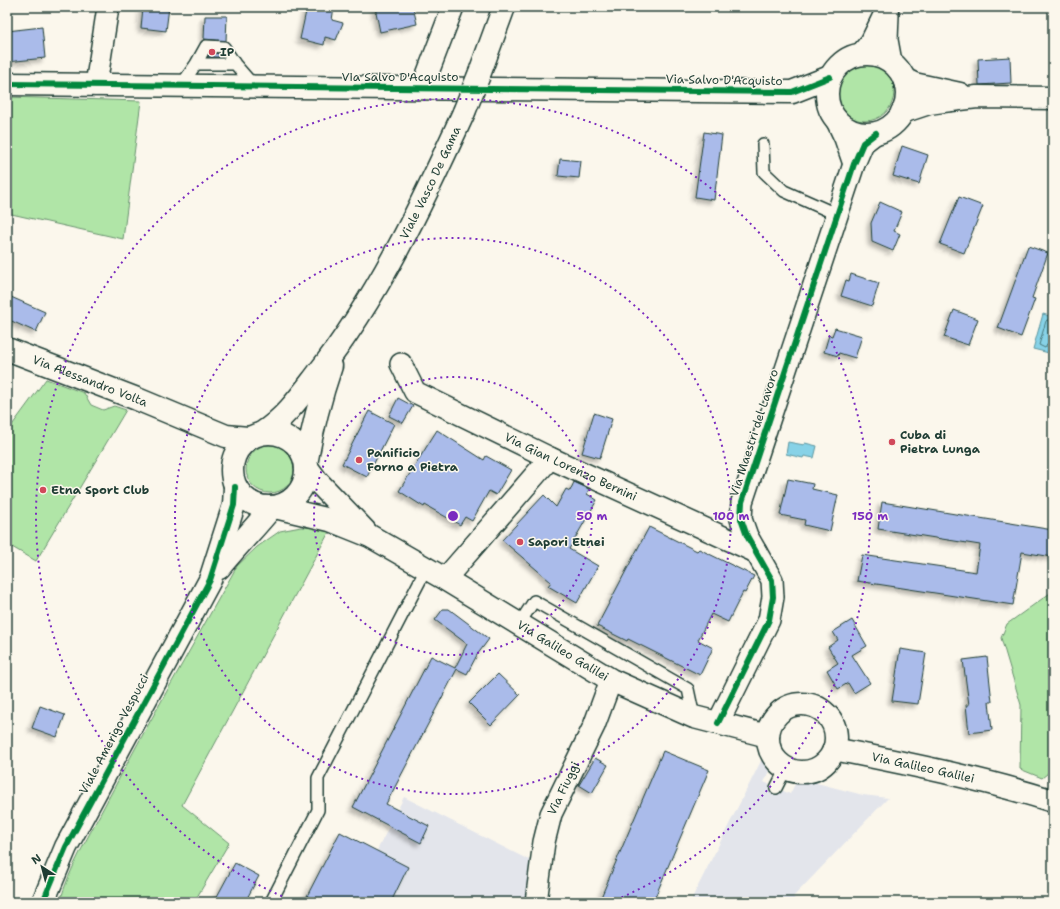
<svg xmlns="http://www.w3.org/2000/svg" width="1060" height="909" font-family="'Shantell Sans',sans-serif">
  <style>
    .built { fill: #e3e5eb }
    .green { fill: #b0e5a7; stroke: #68916e }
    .water { fill: #87d2e7; stroke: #5d969f }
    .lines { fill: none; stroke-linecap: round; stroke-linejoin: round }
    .shore { stroke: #49797c; stroke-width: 1 }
    .building { fill: #aabbea; stroke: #1f3d34; filter: url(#shadow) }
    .lane-casing { stroke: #1f3d34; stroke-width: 14 }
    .street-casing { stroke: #1f3d34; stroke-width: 24 }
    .secondary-casing { stroke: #1f3d34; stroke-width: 25 }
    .lane { stroke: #fbf7ec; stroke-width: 11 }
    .street { stroke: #fbf7ec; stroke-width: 21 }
    .secondary { stroke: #fbf7ec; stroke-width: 22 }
    .secondary-bridge-casing { stroke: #1f3d34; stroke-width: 25; stroke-linecap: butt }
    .secondary-bridge { stroke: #fbf7ec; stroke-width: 22 }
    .cycleway-casing { stroke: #fbf7ec; stroke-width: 8 }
    .cycleway { stroke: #00873e; stroke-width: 6 }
    .ring { fill: none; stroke: #7b2cbf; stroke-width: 2; stroke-dasharray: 2 4 }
    .poi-dot { fill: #d1495b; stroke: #fbf7ec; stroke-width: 1.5 }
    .labels { text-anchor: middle; stroke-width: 3; stroke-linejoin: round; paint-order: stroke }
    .poi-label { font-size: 12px; font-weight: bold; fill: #1f3d34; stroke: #fbf7ec; text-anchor: start }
    .street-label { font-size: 12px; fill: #1f3d34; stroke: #fbf7ec }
    .centre { fill: #7b2cbf; stroke: #fbf7ec; stroke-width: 2 }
    .ring-label { font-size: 12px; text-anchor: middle; font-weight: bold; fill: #7b2cbf; stroke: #fbf7ec; stroke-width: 3; stroke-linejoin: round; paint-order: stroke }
  </style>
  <defs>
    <filter id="shadow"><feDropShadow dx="-3.5" dy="3.5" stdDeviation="2" flood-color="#0004"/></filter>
  </defs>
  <rect width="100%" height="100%" fill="#fbf7ec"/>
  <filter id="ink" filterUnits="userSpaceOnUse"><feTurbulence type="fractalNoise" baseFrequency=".025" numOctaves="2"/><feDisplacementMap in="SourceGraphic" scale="8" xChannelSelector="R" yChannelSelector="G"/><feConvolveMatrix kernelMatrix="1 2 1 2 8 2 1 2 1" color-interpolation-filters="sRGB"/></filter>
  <g filter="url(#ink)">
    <!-- built -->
    <path class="built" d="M763 757 769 765V773L764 782 790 794 796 782 805 780 863 795 888 798 793 897 798 902H690Z
      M404 797 533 862 529 901 524 902H351Z"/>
    <!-- green -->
    <path class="green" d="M836 92a29 29 0 1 1 58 0a29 29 0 1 1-58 0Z
      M7 97 141 101 123 239 7 213Z
      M46 379 84 393 91 405 103 410 114 406 126 410 36 561 12 547 7 554V432Z
      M246 469a24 24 0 1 1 48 0a24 24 0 1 1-48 0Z
      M301 527 319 528 329 532 182 805 229 843 194 902H60C69 868 90 834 106 803 148 723 193 645 237 566L257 547 280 531Z
      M1053 591V769L1042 778 1020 769 1021 705 1001 638 1007 624Z"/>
    <!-- water -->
    <path class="water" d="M1043 314 1053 317V339L1049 353 1033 349Z
      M788 442 804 445 805 443 817 446 814 458 804 456 803 458 786 454Z"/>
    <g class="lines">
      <!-- shore -->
      <path class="shore" d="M1053 321 1047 320 1046 321 1039 345 1045 348 1049 342 1053 340"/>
    </g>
    <!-- building -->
    <path class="building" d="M143 7H169L166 31 141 28Z
      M307 7H334L332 20 343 23 336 40 325 37 324 45 300 39Z
      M375 7H413L417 24 380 32Z
      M205 16H227L226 41 204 39Z
      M42 27 45 58 7 62V31Z
      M210 53 220 54 222 57H208Z
      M1010 57 1011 83 979 85 978 59Z
      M704 132 722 135 714 200 695 197Z
      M902 146 928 155 919 184 893 176Z
      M560 159 581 161 579 178 558 176Z
      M959 197 983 206 964 253 940 244Z
      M880 202 902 212 894 231 900 234 893 251 872 242 871 223Z
      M1028 246 1048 253 1032 298 1035 299 1021 337 998 328Z
      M851 274 879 283 872 306 841 296 846 280 849 281Z
      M11 297 45 312 36 332 7 319V305Z
      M954 310 978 319 968 345 944 337Z
      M835 328 862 336 855 358 839 353 838 356 824 352 829 335 832 336Z
      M398 398 413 406 403 423 389 416Z
      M369 411 394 424 367 477 342 464Z
      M594 413 612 419 600 458 582 453Z
      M437 430 484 460 486 456 511 470 496 495 489 491 472 521 465 517 460 525 425 505 424 507 399 491Z
      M788 479 813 484 812 489 838 495 830 531 804 525 805 520 780 515Z
      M574 482 589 489 587 494 597 500 569 549 598 566 577 603 548 586 551 582 502 540 544 495 556 507 566 489 570 491Z
      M882 502 1053 530V557L1022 552 1013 605 857 581 862 555 976 572 980 545 878 529Z
      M649 527 697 551 699 549 754 576 745 593 743 592 728 622 711 614 698 640 713 648 700 675 628 639 627 641 597 626Z
      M443 609H449L489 639 477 655 467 674 457 669 386 804 429 826 421 843 353 807 431 656 455 668 467 644 435 620Z
      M852 620 867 646 852 655 870 683 854 693 848 683 838 689 827 670 838 663 828 647 838 640 833 632Z
      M900 649 926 653 918 704 892 701Z
      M987 657 992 702H989L992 730 969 733 966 705H969L963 660Z
      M498 674 520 695 491 725 469 703Z
      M40 706 65 715 57 737 32 728Z
      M663 751 709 770 653 902H599Z
      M595 758 608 765 592 793 579 785Z
      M340 832 408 867 391 902H319L307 896Z
      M235 863 259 876 245 902H214Z"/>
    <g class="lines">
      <!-- lane casing -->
      <g class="lane-casing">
        <path id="lane" d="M196 64H235
          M180 87 196 64 206 46 224 47 235 64 255 87
          M763 144 764 172 784 191 838 215
          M519 624 534 601 688 689 694 717
          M776 788 786 768
          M271 902 318 810V778L426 569"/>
      </g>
      <!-- street casing -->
      <g class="street-casing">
        <g id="street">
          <path d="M888 15 887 40 891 62"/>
          <path d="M861 54 871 42 888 7"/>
          <path d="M96 85 108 7"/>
          <path d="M422 88 453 7"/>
          <path d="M836 119 845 138 854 164"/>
          <path id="s1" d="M401 364 415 392 550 458 756 552"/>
          <path d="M445 579 550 458"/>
          <path d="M718 723 769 620 773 597 772 580 747 536 741 519 742 502 854 164 863 143 876 133"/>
          <path id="s2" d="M536 902 544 842 551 814 594 726 611 680"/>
        </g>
      </g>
      <!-- secondary casing -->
      <g class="secondary-casing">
        <g id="secondary">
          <circle cx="867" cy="94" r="40"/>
          <path d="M479 75 504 7"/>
          <path d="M904 79 914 84 960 94"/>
          <path d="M7 84 792 92 830 77"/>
          <path d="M902 112 929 103 943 101 977 97 1053 98"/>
          <path id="s3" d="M7 349 137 399 226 436 248 438"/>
          <circle cx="269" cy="470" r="37"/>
          <path id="s4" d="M262 433C285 418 300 397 316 376 379 296 422 204 464 112"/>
          <path d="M306 464C312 430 320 398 331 366"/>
          <path d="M306 466 317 481 365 531"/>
          <path id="s5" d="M275 507 330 520 370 536 445 579 611 680 694 717 768 736"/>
          <path d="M219 568C236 547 255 528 272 507"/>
          <circle cx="802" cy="738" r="34"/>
          <path id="s6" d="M834 749C908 764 981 778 1053 801"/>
          <path d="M43 902 66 847 210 580 234 505 235 487"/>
        </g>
      </g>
      <!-- lane -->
      <use href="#lane" class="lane"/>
      <!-- street -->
      <use href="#street" class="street"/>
      <!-- secondary -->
      <use href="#secondary" class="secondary"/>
      <!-- secondary-bridge casing -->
      <g class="secondary-bridge-casing">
        <path id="secondary-bridge" d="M464 112 479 75"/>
      </g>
      <!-- secondary-bridge -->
      <use href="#secondary-bridge" class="secondary-bridge"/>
      <!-- cycleway casing -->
      <g class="cycleway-casing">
        <path id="cycleway" d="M7 84 792 92 830 77
          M718 723 769 620 773 597 772 580 747 536 741 519 742 502 854 164 863 143 876 133
          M43 902 66 847 210 580 234 505 235 487"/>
      </g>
      <!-- cycleway -->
      <use href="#cycleway" class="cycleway"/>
    </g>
  </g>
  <!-- distance rings -->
  <g class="ring">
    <circle cx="453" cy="516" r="139"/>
    <circle cx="453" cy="516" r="278"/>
    <path d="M293 901A417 417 0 1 1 613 901"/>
  </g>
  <!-- markers -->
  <g class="poi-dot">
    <circle cx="212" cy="52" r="4"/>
    <circle cx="892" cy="442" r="4"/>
    <circle cx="359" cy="460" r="4"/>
    <circle cx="43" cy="490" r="4"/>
    <circle cx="520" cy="542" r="4"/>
  </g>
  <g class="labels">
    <!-- poi labels -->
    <g class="poi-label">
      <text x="220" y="56">IP</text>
      <text x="900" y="439">Cuba di<tspan x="900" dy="14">Pietra Lunga</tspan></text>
      <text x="367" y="457">Panificio<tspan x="367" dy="14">Forno a Pietra</tspan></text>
      <text x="51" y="494">Etna Sport Club</text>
      <text x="528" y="546">Sapori Etnei</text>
    </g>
    <!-- street labels -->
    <g class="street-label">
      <text x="400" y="81">Via Salvo D'Acquisto</text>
      <text transform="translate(724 80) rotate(1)" y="4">Via Salvo D'Acquisto</text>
      <text dy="4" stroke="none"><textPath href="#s4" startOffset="304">Viale Vasco De Gama</textPath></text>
      <text dy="4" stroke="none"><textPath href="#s3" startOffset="89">Via Alessandro Volta</textPath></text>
      <text transform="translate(754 433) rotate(-72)" y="4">Via Maestri del Lavoro</text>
      <text dy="4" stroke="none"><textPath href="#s1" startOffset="204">Via Gian Lorenzo Bernini</textPath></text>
      <text dy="4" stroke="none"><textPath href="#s5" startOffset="324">Via Galileo Galilei</textPath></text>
      <text transform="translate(114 734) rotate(-62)" y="4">Viale Amerigo Vespucci</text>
      <text dy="4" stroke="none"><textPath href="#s6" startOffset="91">Via Galileo Galilei</textPath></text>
      <text dy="4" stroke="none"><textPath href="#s2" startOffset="118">Via Fiuggi</textPath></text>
    </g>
  </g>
  <circle cx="453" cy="516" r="6" class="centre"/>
  <g class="ring-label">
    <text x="592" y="520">50 m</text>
    <text x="731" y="520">100 m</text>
    <text x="870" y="520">150 m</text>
  </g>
  <!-- margin -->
  <rect width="1060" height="909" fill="none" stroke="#fbf7ec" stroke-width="24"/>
  <rect x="12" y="12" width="1036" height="885" fill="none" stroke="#1f3d34" stroke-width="1.5" filter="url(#ink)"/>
  <!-- north arrow -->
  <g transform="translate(42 867) rotate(324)" stroke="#fbf7ec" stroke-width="3" paint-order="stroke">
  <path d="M0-3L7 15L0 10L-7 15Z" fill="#1f3d34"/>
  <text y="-6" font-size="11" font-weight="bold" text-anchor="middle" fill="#1f3d34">N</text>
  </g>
</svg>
